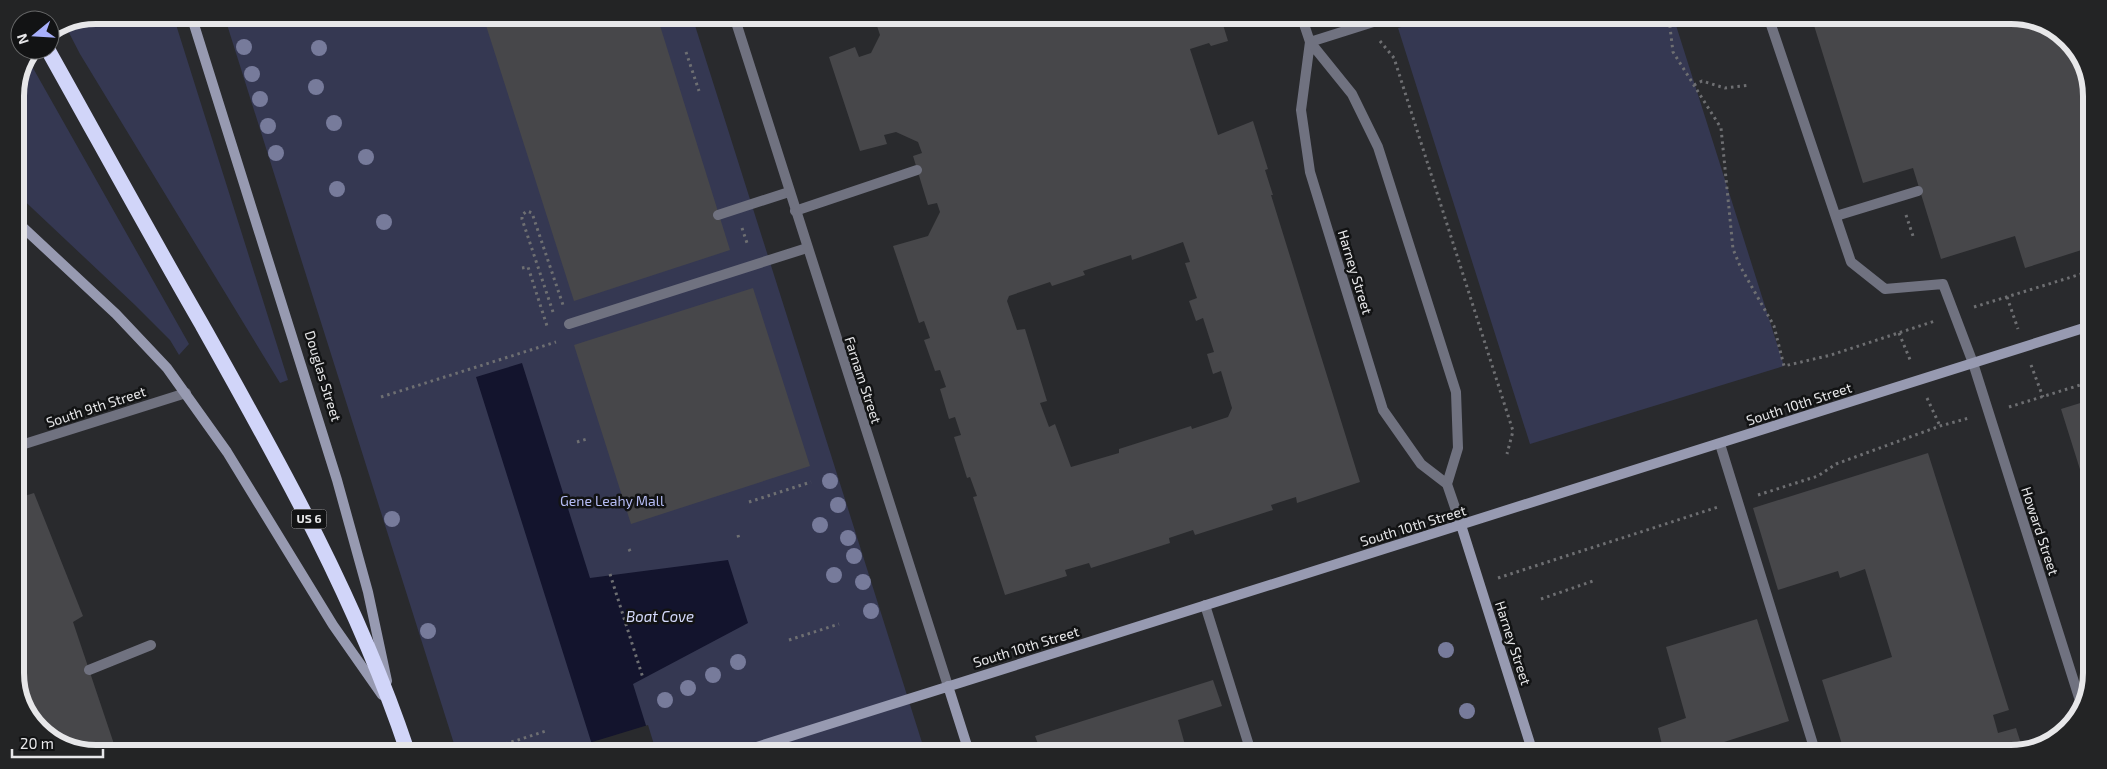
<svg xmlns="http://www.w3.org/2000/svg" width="2107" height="769" font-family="'Exo 2',sans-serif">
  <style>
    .green { fill: #353852 }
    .water { fill: #13142d }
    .pier { fill: #292a2d }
    .building { fill: #47474a; fill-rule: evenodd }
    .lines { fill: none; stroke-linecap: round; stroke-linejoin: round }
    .path { stroke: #6e6f72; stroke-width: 3; stroke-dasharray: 2.5 4; stroke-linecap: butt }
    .lane { stroke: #707280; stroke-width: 10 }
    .street { stroke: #707280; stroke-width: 10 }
    .secondary { stroke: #979ab1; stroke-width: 10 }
    .highway { stroke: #d1d5f9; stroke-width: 15 }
    .tree { fill: #777b9b }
    .labels { text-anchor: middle; stroke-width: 5; stroke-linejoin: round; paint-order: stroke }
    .shield { fill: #121314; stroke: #a7a7a9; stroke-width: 1 }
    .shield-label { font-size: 12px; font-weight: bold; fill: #e7e7e9 }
    .street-label { font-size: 14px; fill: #e7e7e9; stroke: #121314 }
    .park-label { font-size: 14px; fill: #b6bdf5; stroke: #121314 }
    .water-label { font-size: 15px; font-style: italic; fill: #d4d9fb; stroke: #121314 }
    .rim { fill: none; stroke: #e7e7e9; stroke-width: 6 }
  </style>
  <rect width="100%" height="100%" fill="#292a2d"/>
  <!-- green -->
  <path class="green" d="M96 15H173L288 380 280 383 80 54 66 27Z
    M224 15 692 16 925 752 456 750Z
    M1433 18 1674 19 1784 366 1530 444 1398 28Z
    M29 61 189 344 179 355 170 340 135 305 15 192V91Z"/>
  <!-- water -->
  <path class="water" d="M522 363 590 578 728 560 748 623 633 684 654 751H594L476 377Z"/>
  <!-- pier -->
  <path class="pier" d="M648 725 656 751H592L589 743Z"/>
  <!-- building -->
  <path class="building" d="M483 16H657L730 250 574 301Z
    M863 17 1221 18 1228 41 1211 46 1209 43 1190 49 1218 135 1253 121 1268 169 1265 170 1273 195H1271L1360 482 1297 503 1296 497 1271 505 1273 510 1195 535 1193 530 1169 538 1170 543 1091 568 1089 563 1065 570 1067 576 1005 595 973 497 977 496 970 477 967 478 954 437 961 435 955 417 949 419 940 389 946 387 940 370 935 371 924 340 930 338 924 321 919 323 893 246 928 236 940 212 937 203 928 205 913 156 922 153 918 142 896 132 884 135 887 144 860 151 829 57 855 47 859 57 871 53 880 35 876 23 866 26ZM1183 242 1190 262 1185 263 1197 298 1189 301 1196 321 1203 318 1214 352 1207 354 1213 374 1221 371 1232 408 1228 417 1192 429 1191 426 1119 449V453L1071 467 1055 424 1049 427 1040 403 1047 401 1025 329 1017 330 1007 301 1009 296 1050 282 1052 286 1085 275 1083 271 1131 255 1132 260Z
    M1812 19H2037L2075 46 2092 90 2091 247 2025 268 2015 236 1941 259 1913 168 1863 183Z
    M753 288 810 466 631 524 574 345Z
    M2090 400 2089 498 2061 409Z
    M1928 453 2009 710 1993 715 1998 733 2016 728 2023 750 2011 754H1845L1822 680 1892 657 1865 569 1840 578 1838 571 1778 590 1753 508Z
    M34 493 83 616 73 622 116 750H70L32 722 15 679V499Z
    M1757 619 1789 721 1690 753H1664L1658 728 1686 718 1666 647Z
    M1213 680 1222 706 1178 720 1187 752H1041L1035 736Z"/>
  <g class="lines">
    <!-- path -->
    <path class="path" d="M1669 19 1673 52 1721 128 1733 249 1740 266 1774 326 1784 366 1831 355 1935 321
      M1380 41 1394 58 1513 431 1507 454
      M686 52 699 91
      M1694 85 1702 81 1725 88 1750 85
      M1906 215 1913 236
      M742 228 748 246
      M522 268 528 267 547 326
      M2007 297 2018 329
      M1974 307 2091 271
      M553 312 522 219V215L527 211 532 213 563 305
      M1899 333 1911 362
      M2031 365 2043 397
      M381 397 556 342
      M1927 398 1940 426
      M2009 407 2090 382
      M577 442 587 439
      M1758 495 1818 476 1836 464 1940 426 1969 418
      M749 502 811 482
      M738 535 739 539
      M629 549 631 553
      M610 574 643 678
      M1498 578 1718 507
      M1541 599 1593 581
      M789 640 839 624
      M499 746 546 731"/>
    <!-- lane -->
    <path class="lane" d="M1769 19 1851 262 1885 289 1943 284 1973 363
      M795 211 917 170
      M718 215 789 192
      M1836 216 1918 191
      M569 324 807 248
      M1720 444 1816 754
      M15 447 186 393
      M1205 605 1251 752
      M89 670 151 645"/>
    <!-- street -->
    <path class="street" d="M734 16 948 686
      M1302 18 1310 42 1352 94 1378 147 1456 392 1458 448 1447 484 1461 525
      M1310 42 1301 110 1310 172 1383 410 1421 464 1447 484
      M1310 42 1386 18
      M1973 363 2082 707"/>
    <!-- secondary -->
    <path class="secondary" d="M191 15 337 480 368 592 387 681
      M15 220 116 314 167 368 227 452 333 625 382 695
      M1461 525 1533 753
      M948 686 969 752
      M744 751 2090 326"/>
    <!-- highway -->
    <path class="highway" d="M48 50C99 141 149 233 201 323 279 462 356 598 407 750"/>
  </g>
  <!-- trees -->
  <g class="tree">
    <circle cx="244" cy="47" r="8"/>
    <circle cx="319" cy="48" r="8"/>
    <circle cx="252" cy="74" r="8"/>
    <circle cx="316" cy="87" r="8"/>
    <circle cx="260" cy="99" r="8"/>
    <circle cx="334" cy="123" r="8"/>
    <circle cx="268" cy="126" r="8"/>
    <circle cx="276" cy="153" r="8"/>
    <circle cx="366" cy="157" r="8"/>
    <circle cx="337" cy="189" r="8"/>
    <circle cx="384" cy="222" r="8"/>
    <circle cx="830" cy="481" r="8"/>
    <circle cx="838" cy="505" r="8"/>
    <circle cx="392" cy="519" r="8"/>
    <circle cx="820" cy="525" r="8"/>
    <circle cx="848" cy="538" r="8"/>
    <circle cx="854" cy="556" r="8"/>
    <circle cx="834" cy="575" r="8"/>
    <circle cx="863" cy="582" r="8"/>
    <circle cx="871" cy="611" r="8"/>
    <circle cx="428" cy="631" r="8"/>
    <circle cx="1446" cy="650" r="8"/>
    <circle cx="738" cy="662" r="8"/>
    <circle cx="713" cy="675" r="8"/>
    <circle cx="688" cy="688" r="8"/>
    <circle cx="665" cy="700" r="8"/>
    <circle cx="1467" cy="711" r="8"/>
  </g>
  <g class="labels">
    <!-- shield labels -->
    <rect class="shield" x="291.5" y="509.5" width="35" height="19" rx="4"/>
    <g class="shield-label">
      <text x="309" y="523">US 6</text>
    </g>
    <!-- street labels -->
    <g class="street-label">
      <text transform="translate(1355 272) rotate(73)" y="5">Harney Street</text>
      <text transform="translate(323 376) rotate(73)" y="5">Douglas Street</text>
      <text transform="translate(863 380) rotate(72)" y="5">Farnam Street</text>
      <text transform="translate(1799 404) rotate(-18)" y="5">South 10th Street</text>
      <text transform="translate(96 407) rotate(-18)" y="5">South 9th Street</text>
      <text transform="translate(1413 526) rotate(-17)" y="5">South 10th Street</text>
      <text transform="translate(2040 531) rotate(72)" y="5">Howard Street</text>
      <text transform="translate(1513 643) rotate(72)" y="5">Harney Street</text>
      <text transform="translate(1026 647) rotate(-17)" y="5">South 10th Street</text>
    </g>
    <!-- park labels -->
    <g class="park-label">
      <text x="612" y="506">Gene Leahy Mall</text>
    </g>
    <!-- water labels -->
    <g class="water-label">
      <text x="660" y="622">Boat Cove</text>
    </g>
  </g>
  <!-- crop -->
  <path d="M0 0H2107V769H0ZM96 24H2011A72 72 0 0 1 2083 96V673A72 72 0 0 1 2011 745H96A72 72 0 0 1 24 673V96A72 72 0 0 1 96 24Z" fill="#232425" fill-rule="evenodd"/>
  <path class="rim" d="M96 24H2011A72 72 0 0 1 2083 96V673A72 72 0 0 1 2011 745H96A72 72 0 0 1 24 673V96A72 72 0 0 1 96 24Z"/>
  <!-- north arrow -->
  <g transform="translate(35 35) rotate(252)"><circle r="24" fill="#121314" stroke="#676869"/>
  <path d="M0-4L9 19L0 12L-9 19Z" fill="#a8b0fc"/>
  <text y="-8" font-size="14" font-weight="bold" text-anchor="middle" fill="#e7e7e9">N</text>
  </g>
  <!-- scale -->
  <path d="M12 749v8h91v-8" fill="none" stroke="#e7e7e9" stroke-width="2.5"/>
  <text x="20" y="749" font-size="15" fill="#e7e7e9" stroke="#121314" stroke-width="4" paint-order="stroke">20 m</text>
</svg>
